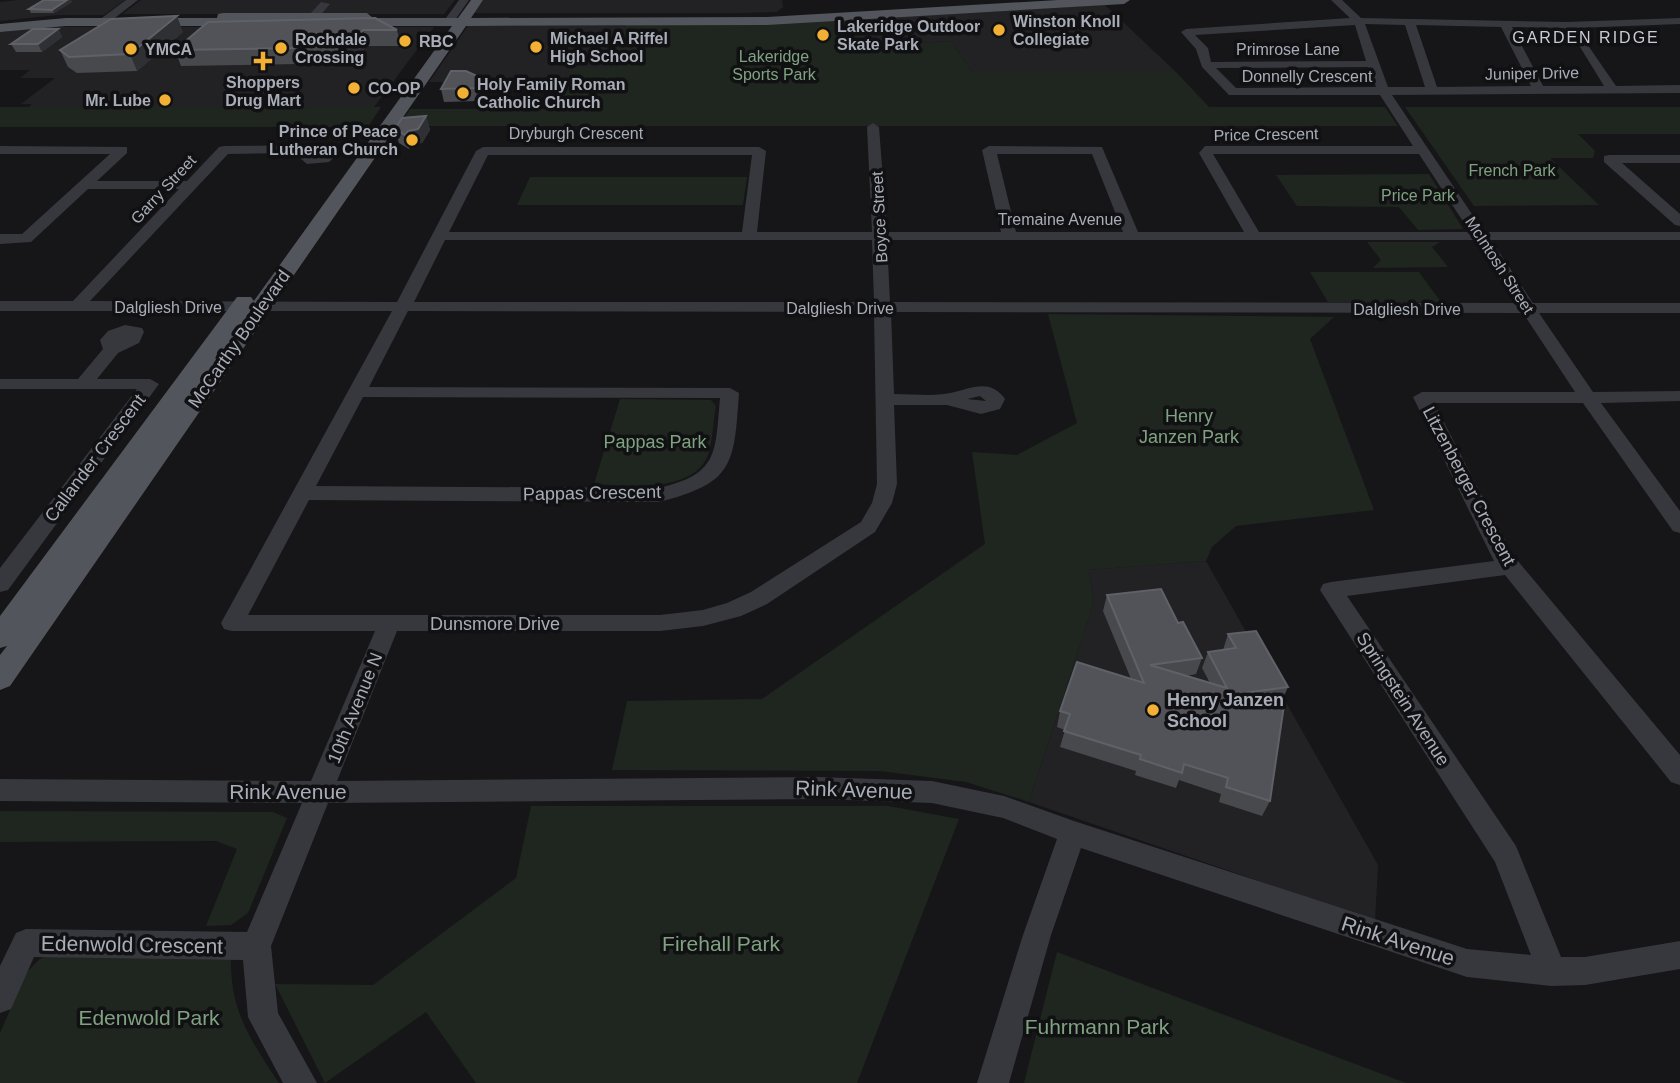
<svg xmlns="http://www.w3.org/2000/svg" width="1680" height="1083" font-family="Helvetica,sans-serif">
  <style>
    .built { fill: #222225 }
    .green { fill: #1e261f }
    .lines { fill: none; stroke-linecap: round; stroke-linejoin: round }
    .minor { fill: #37383d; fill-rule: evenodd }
    .major { fill: #53555c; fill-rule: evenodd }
    .wall { fill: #47494d }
    .shaded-wall { fill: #2f3033 }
    .building { fill: #525359; stroke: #5f6168; stroke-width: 2 }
    .poi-dot { fill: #f2b134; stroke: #111113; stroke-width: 2.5 }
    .labels { text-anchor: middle; stroke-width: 7; stroke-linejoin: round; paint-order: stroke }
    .far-poi-label { font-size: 16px; font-weight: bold; fill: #a8adb8; stroke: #111113; text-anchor: start }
    .far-neighbourhood-label { font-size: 16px; letter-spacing: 2px; fill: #c9ccd4; stroke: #111113 }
    .far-street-label { font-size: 16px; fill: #a8adb8; stroke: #111113 }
    .far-park-label { font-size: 16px; fill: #7fa381; stroke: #111113 }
    .street-label { font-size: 18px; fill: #a8adb8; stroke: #111113 }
    .park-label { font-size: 18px; fill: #7fa381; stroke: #111113 }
    .poi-label { font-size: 18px; font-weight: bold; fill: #a8adb8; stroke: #111113; text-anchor: start }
    .near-street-label { font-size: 21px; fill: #a8adb8; stroke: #111113 }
    .near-park-label { font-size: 21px; fill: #7fa381; stroke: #111113 }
  </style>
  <rect width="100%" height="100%" fill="#161618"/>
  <!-- built -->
  <path class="built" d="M19 0H125L104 15H58L0 21V2Z
    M141 0H455L444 14H122Z
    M483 0H782L783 7 777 12 742 13H474Z
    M1105 5 1177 73H973L951 41 875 46 859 19Z
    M468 26H625L610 68H574L567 83 429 82Z
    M44 27H434L374 107H29L32 104H21L55 78H20L30 70H0V32Z
    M1206 561 1378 865 1375 921 1029 802 1094 602 1089 570Z"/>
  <!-- green -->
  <path class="green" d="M859 19 875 46 951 41 973 73H1177L1209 107H1385L1398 126H399L410 109H555L573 68H610L625 25Z
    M0 107H381L368 127H0Z
    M1405 107H1680V134H1578L1595 151 1593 158H1550L1599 205 1474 206Z
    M1429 174 1463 229 1418 230 1399 207 1297 206 1276 175Z
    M530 177H747L743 205H517Z
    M1367 242H1440L1432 247 1448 267 1373 268 1381 260Z
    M1310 272H1419L1441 302H1328Z
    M1048 314 1334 317 1310 339 1374 510 1236 526 1212 547 1206 561 1089 570 1094 602 1029 802 966 782 880 771 612 770 627 701 762 699 985 544 972 452 1017 455 1077 423Z
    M620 399 711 400 716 406C713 421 713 440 708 455 693 494 627 485 594 484Z
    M531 806H888L959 819 857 1083H476L426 1012 325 1083 275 984 373 985 516 878Z
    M0 811 273 812 287 818 248 913 231 925 206 926 237 849 216 841 0 842Z
    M58 950 231 957C230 1012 250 1039 279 1083H0V1033L26 973 40 959Z
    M1057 952 1406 1083H1024Z"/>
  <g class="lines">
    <!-- minor -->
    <path class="minor" d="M126 0H138L107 24H99V20Z
      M459 0H469L455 20H447L446 18Z
      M1331 0H1342L1361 18 1567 22 1680 18V24L1576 28 1616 86 1680 85V93L1392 95 1484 232H1680V240H1491L1533 303H1680V313H1539L1593 392 1680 391V401L1601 403 1680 511V533L1673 531 1583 403H1434L1512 554 1680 755V785L1671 782 1505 575 1347 596 1516 846 1561 957H1585L1680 941V969L1585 985 1551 986 1467 977 1081 848 1051 935 1009 1083H977L1023 935 1057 839 1003 818 932 803 818 799 328 803 271 946 278 1013 317 1083H283L248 1017 243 960 34 957 11 1009 0 1013V966L16 933 26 929 247 932 302 803 0 801V779L311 781 375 631H232L224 629 221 623 392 311H0V301H73L179 189H88L31 242 0 244V234H22L110 154H0V146L127 147V153L97 181H187L219 147 224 146 323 145 338 153 329 162 307 164 294 153 228 154 90 301 397 302 476 151 483 147H759L766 151 757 232H872L867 127 873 123 879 127 887 232H1001L982 150 989 146 1102 147 1138 232H1244L1199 153 1205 146H1413L1380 95H1229L1202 67 1196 49 1181 32 1186 29 1350 18ZM1365 24 1405 25 1425 87H1388ZM1355 25 1366 61 1211 62 1208 48 1195 35ZM1416 25 1501 27 1531 86 1437 87ZM1512 27 1564 28 1577 42 1604 86H1543ZM1368 67 1376 87 1236 88 1216 68ZM308 153H321L322 154 310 156ZM997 154H1092L1123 232H1016ZM1213 154H1419L1470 232H1259ZM488 155H752L742 232H449ZM445 240H872L874 302H414ZM887 240H1475L1516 303 890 302ZM408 311 874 312 877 484 872 503 861 522 751 592 727 603 703 610 660 615H248L309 500 659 502C734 483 734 465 739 393L730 388 369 387ZM891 312 1523 313 1575 392H1422L1413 397 1494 561 1331 582 1323 584 1320 590 1495 862 1531 955 1467 949 1074 821 1004 796 932 781 818 777 337 781 397 631H660L703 626 741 616 767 604 875 532 892 503 897 484 894 405H947L981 414 1000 409 1005 399C988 375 966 392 944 394 928 396 910 394 894 394ZM980 396 986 401 967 399ZM363 397 720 398C715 453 719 474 659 488L316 486Z
      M321 2 330 4 317 19H309V15Z
      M1609 155H1680V163H1622L1680 214V226L1675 225 1604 162V156Z
      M125 325 142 328 144 332 139 343 118 353 97 379H150L159 384 8 590 0 592V568L137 389H0V379H78L103 349 100 340 108 331Z"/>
    <!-- major -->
    <path class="major" d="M471 0H483L471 18 767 17 1058 0H1130L1124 4 767 25 466 26 10 686 0 690V655L7 646 0 648V616L237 297H251L254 301 243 316 452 26H349L344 25 343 21H247L246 25 241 26H66L0 32V24L66 18H217L218 14 223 13H367L373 18H458Z"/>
  </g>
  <!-- wall -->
  <path class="wall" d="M72 2 54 13H31L29 9Z
    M208 22 397 30 401 46H367L357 57 345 61 299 64 181 66 175 50Z
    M58 29 62 37 42 52H16L11 44Z
    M183 32 137 71 77 73 68 67 60 50Z
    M481 78 484 91 478 101 444 102 441 89Z
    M426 116 430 130 422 143 412 144 409 149 399 143 395 129Z
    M1107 595 1178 623 1202 658 1196 674 1186 676 1210 683 1202 668 1208 652 1223 650 1228 634 1288 687 1281 703H1279L1270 801 1262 816 1219 802 1221 794 1179 780 1176 788 1135 775 1136 771 1060 747 1065 730 1057 727 1060 711 1131 679 1103 611Z"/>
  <!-- shaded-wall -->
  <path class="shaded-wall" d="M67 0H71L72 2 54 13 52 10Z
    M177 16 183 32 137 71 130 54Z
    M58 29 62 37 42 52 38 44Z
    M363 30 367 46 357 57 345 61 340 45Z
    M481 78 484 91 478 101 475 88Z
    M426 116 430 130 422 143 412 144 409 149 405 135 408 131Z"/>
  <!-- building -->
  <path class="building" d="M44 0H67L52 10 29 9Z
    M177 16 130 54 69 57 60 50 111 19Z
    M375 18 397 30H363L353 42 340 45 294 48 175 50 208 22Z
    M33 29H58L38 44H11Z
    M451 71H466L481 78 475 88 441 89Z
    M426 116 418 129 408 131 405 135 395 129 402 118Z
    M1161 589 1178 623 1183 622 1202 658 1150 665 1227 688 1208 652 1236 648 1228 634 1256 631 1288 687 1244 693 1284 705 1270 801 1226 787 1228 778 1184 764 1182 773 1140 759 1141 755 1064 731 1070 714 1060 711 1077 662 1144 683 1107 595Z"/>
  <!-- markers -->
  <g class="poi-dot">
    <circle cx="999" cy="30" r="7"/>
    <circle cx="823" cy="35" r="7"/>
    <circle cx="405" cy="41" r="7"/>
    <circle cx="536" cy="47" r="7"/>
    <circle cx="281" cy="48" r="7"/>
    <circle cx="131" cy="49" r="7"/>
    <path d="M259.5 50.5h7v7h7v7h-7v7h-7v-7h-7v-7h7z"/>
    <circle cx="354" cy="88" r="7"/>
    <circle cx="463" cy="93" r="7"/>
    <circle cx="165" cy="100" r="7"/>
    <circle cx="412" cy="140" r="7"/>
    <circle cx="1153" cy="710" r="7"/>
  </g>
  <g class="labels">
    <!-- far-poi labels -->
    <g class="far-poi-label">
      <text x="1013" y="27">Winston Knoll<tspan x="1013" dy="18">Collegiate</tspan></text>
      <text x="837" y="32">Lakeridge Outdoor<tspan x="837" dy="18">Skate Park</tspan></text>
      <text x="550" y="44">Michael A Riffel<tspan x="550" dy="18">High School</tspan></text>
      <text x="295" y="45">Rochdale<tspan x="295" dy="18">Crossing</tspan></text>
      <text x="419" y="47">RBC</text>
      <text x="145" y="55">YMCA</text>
      <text x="263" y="88" text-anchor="middle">Shoppers<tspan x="263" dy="18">Drug Mart</tspan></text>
      <text x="477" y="90">Holy Family Roman<tspan x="477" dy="18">Catholic Church</tspan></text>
      <text x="368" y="94">CO-OP</text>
      <text x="151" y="106" text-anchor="end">Mr. Lube</text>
      <text x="398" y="137" text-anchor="end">Prince of Peace<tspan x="398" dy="18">Lutheran Church</tspan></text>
    </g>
    <!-- far-neighbourhood labels -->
    <g class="far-neighbourhood-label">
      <text x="1586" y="43">GARDEN RIDGE</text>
    </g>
    <!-- far-street labels -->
    <g class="far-street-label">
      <text x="1288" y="55">Primrose Lane</text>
      <text transform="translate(1532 73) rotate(-1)" y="6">Juniper Drive</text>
      <text x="1307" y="82">Donnelly Crescent</text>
      <text x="576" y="139">Dryburgh Crescent</text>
      <text transform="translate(1266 134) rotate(-1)" y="6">Price Crescent</text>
      <text transform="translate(163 189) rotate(-47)" y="6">Garry Street</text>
      <text transform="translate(879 217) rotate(-93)" y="6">Boyce Street</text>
      <text x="1060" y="225">Tremaine Avenue</text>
      <text transform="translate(1500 265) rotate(57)" y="6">McIntosh Street</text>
      <text x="168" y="313">Dalgliesh Drive</text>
      <text x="840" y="314">Dalgliesh Drive</text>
      <text x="1407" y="315">Dalgliesh Drive</text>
    </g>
    <!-- far-park labels -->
    <g class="far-park-label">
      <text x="774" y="62">Lakeridge<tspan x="774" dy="18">Sports Park</tspan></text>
      <text x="1512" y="176">French Park</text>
      <text x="1418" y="201">Price Park</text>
    </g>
    <!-- street labels -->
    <g class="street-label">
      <text transform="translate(239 339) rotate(-55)" y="6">McCarthy Boulevard</text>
      <text transform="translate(95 458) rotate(-53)" y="6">Callander Crescent</text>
      <text transform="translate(1469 486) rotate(62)" y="6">Litzenberger Crescent</text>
      <text transform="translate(592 493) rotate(-1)" y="6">Pappas Crescent</text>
      <text x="495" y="630">Dunsmore Drive</text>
      <text transform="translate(1403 699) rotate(57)" y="6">Springstein Avenue</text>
      <text transform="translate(355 708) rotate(-68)" y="6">10th Avenue N</text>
    </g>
    <!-- park labels -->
    <g class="park-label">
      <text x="1189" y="422">Henry<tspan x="1189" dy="21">Janzen Park</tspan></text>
      <text x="655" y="448">Pappas Park</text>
    </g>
    <!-- poi labels -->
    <g class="poi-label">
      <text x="1167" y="706">Henry Janzen<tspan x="1167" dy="21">School</tspan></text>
    </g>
    <!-- near-street labels -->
    <g class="near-street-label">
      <text transform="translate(854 790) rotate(2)" y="7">Rink Avenue</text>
      <text x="288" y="799">Rink Avenue</text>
      <text transform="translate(1398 941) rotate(18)" y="7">Rink Avenue</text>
      <text transform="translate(132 945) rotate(1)" y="7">Edenwold Crescent</text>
    </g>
    <!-- near-park labels -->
    <g class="near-park-label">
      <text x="721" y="951">Firehall Park</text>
      <text x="149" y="1025">Edenwold Park</text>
      <text x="1097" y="1034">Fuhrmann Park</text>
    </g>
  </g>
</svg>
